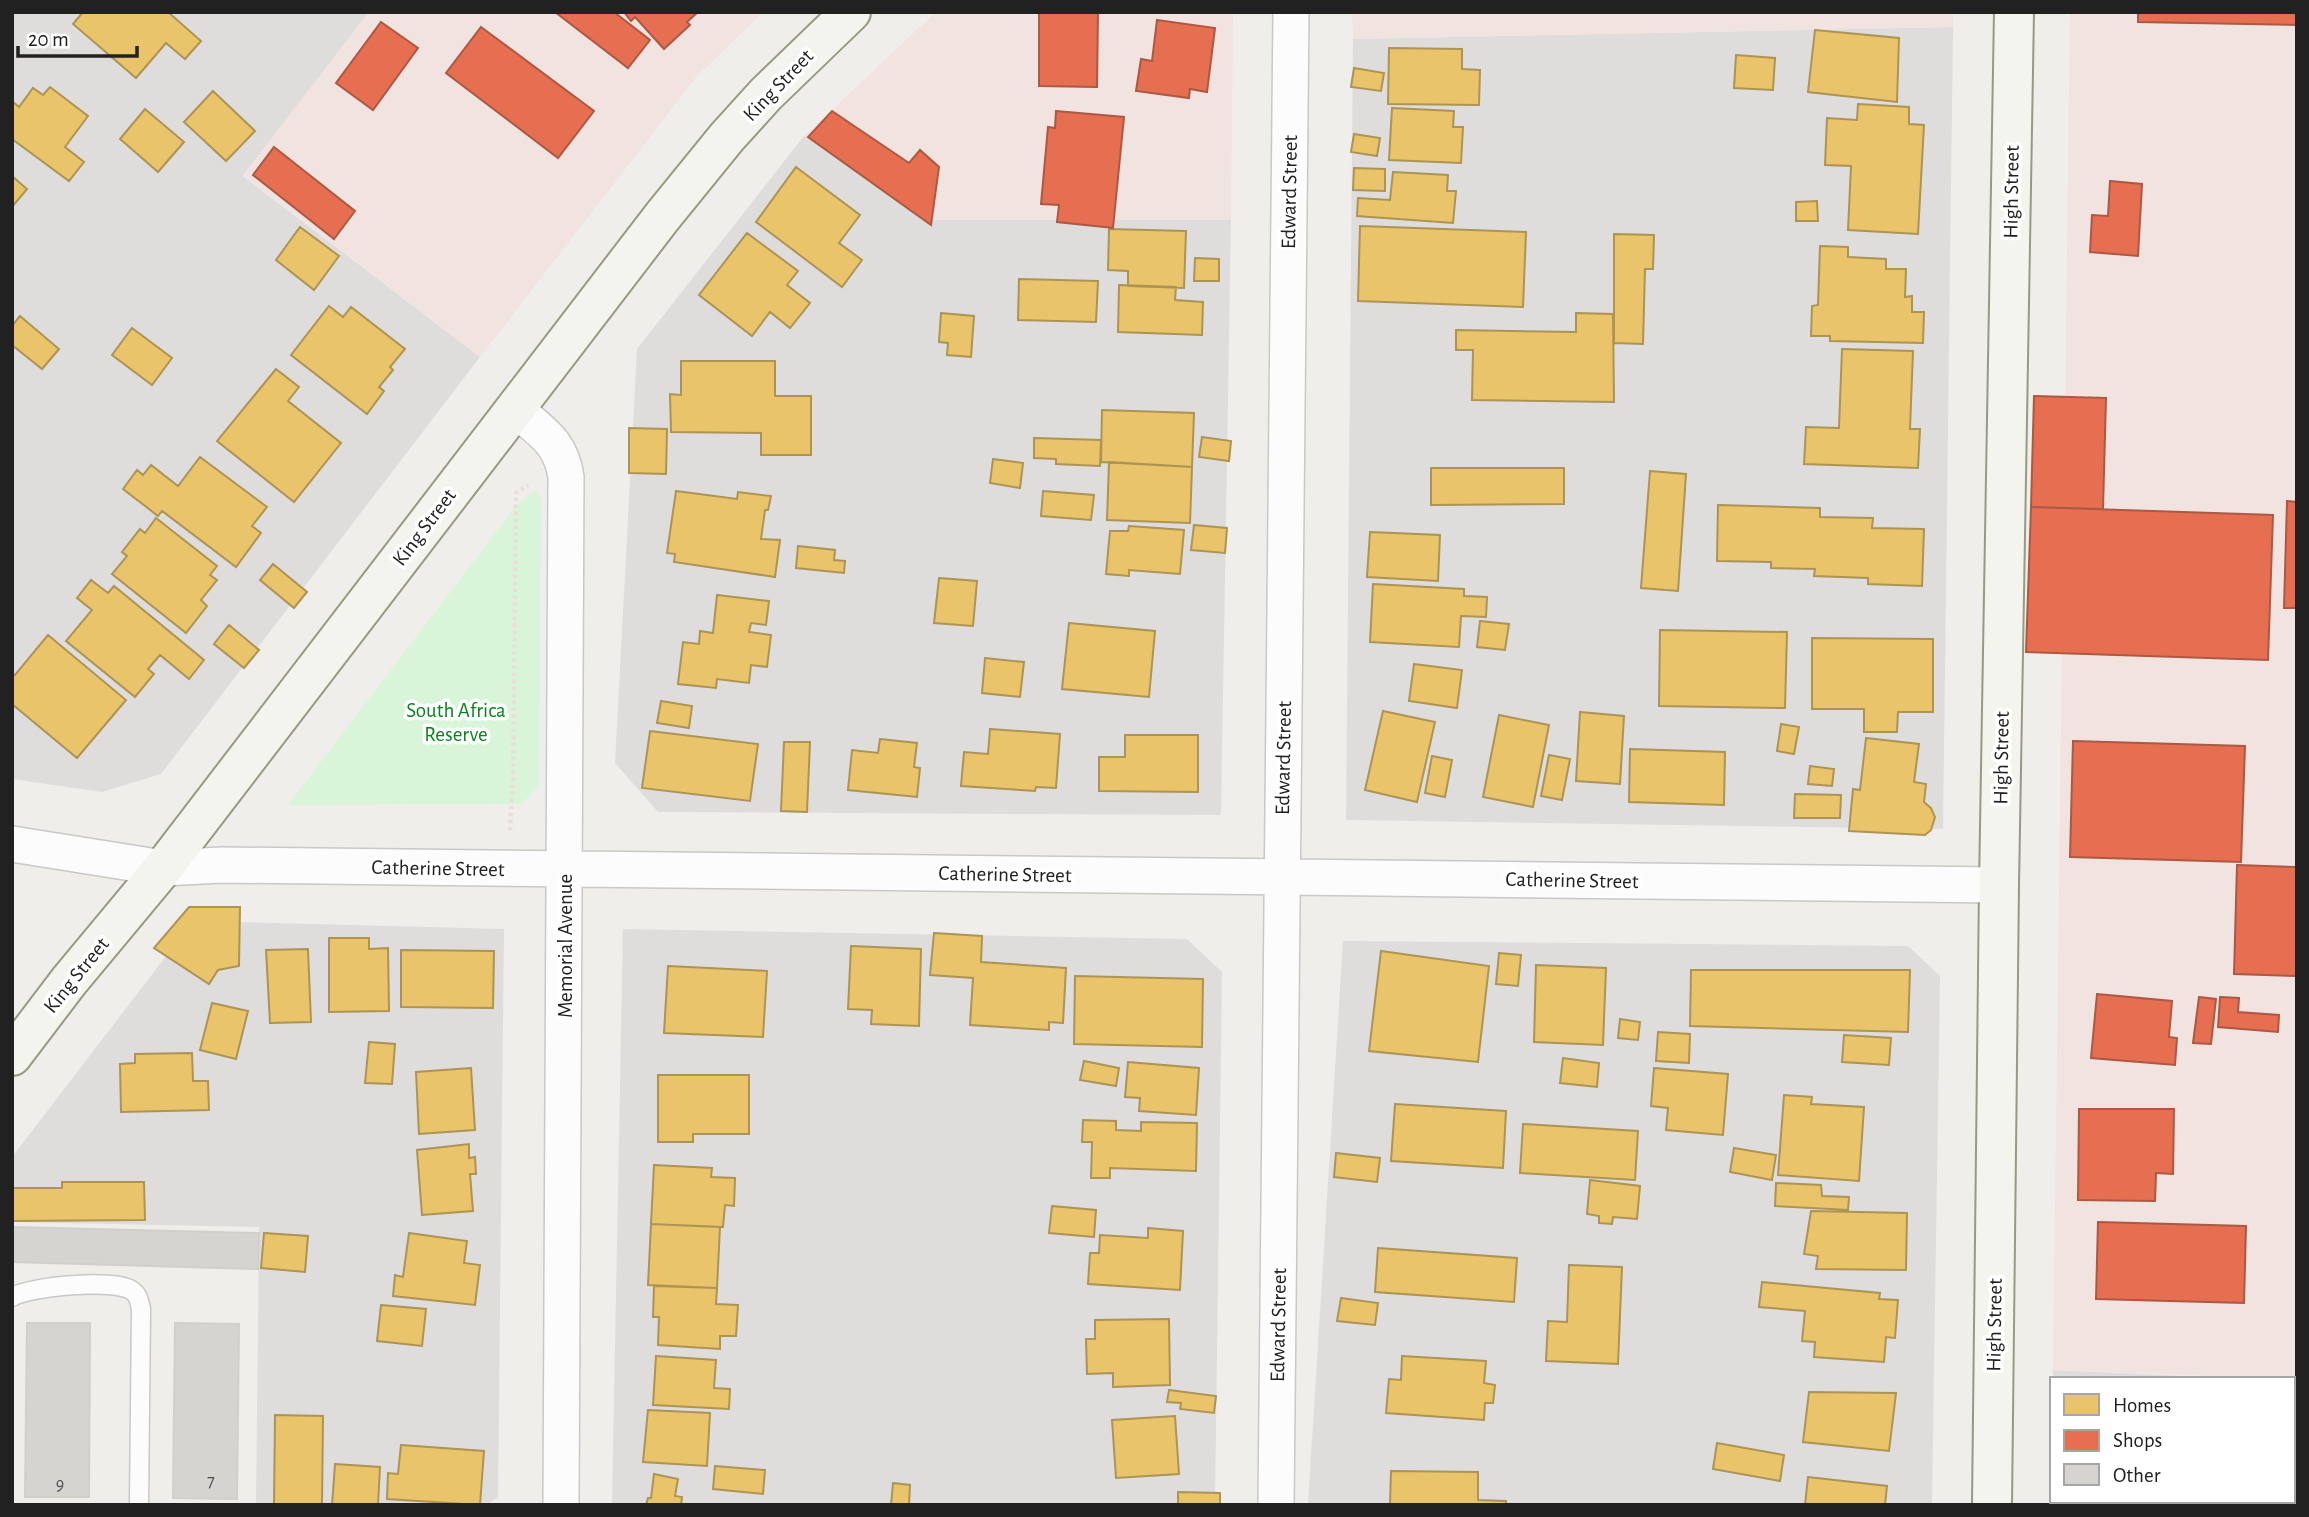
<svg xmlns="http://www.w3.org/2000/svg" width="2309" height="1517" font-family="'Alegreya Sans',sans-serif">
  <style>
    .residential { fill: #dedddb }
    .commercial { fill: #f1e3e0 }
    .park { fill: #d8f5da }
    .homes { fill: #e9c46a; stroke: #ad9354; stroke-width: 2 }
    .shops { fill: #e76f51; stroke: #ac5843; stroke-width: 2 }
    .building { fill: #d6d4d1; stroke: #d2cfcb; stroke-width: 2 }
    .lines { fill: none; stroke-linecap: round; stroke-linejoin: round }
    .lane-casing { stroke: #c8c8c6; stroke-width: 21 }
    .street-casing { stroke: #c8c8c6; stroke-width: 38 }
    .secondary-casing { stroke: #969a81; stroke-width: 42 }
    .path { stroke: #ecddda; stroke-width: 4.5; stroke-dasharray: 3.5 3.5; stroke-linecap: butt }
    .lane { stroke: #fdfcfc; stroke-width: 18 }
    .street { stroke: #fdfcfc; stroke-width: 35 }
    .secondary { stroke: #f3f4ed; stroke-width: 38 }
    .labels { text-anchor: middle; stroke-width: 7; stroke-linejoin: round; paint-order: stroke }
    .number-label { font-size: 18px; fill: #4e4e4d }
    .street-label { font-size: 21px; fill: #212121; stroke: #fff }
    .park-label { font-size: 21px; fill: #0b831c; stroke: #fff }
  </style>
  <rect width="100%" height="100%" fill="#efeeea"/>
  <!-- residential -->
  <path class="residential" d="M12 12H369L243 176 480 357 161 774 102 792 12 779Z
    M1953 27 1943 829 1346 820 1353 39Z
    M804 136 931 220H1231L1221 815 658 812 615 763 637 349Z
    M193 921 504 929 498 1497 487 1505H256L259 1227 12 1222V1157Z
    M623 929 1187 939 1222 972 1215 1505H612Z
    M1343 941 1908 946 1940 976 1932 1505H1308Z
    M2053 1370 2249 1379H2053Z
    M2293 1381H2297V1505H2052V1501H2293Z"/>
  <!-- commercial -->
  <path class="commercial" d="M369 12H763L697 76 480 357 243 175Z
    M936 12H1233L1231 220H931L804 136Z
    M1352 12H1953V27L1353 39Z
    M2070 12H2297V1381L2293 1379 2053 1370Z"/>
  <!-- park -->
  <path class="park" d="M536 490 541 499 539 785 522 804 288 805 519 502Z"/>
  <!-- homes -->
  <path class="homes" d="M83 12H168L201 41 185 59 166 43 136 78 73 24Z
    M1815 30 1899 38 1897 102 1808 92Z
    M1389 48 1462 49V69L1480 70 1479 105 1388 104Z
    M1736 55 1775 58 1773 90 1734 88Z
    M1354 68 1384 73 1381 91 1351 87Z
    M50 87 88 116 65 147 84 162 69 181 12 139V101L19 107 33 88 43 95Z
    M213 91 255 131 226 161 184 122Z
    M1858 104 1909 107V124L1924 125 1918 234 1848 230 1851 166 1825 165 1827 118 1857 120Z
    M1392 108 1454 111 1453 127H1463L1461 163 1389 160Z
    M145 109 184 142 158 172 120 139Z
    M1354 134 1380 138 1377 156 1351 152Z
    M796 167 860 215 839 243 862 260 842 287 756 222Z
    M1354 168 1385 169V191L1353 190Z
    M1393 172 1448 175 1447 191H1456L1453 223 1357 216 1358 198 1390 200Z
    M12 176 27 189 12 207Z
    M1817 201 1818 221H1796V202Z
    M1360 226 1526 232 1523 307 1358 301Z
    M300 227 339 256 314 290 276 260Z
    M1109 229 1186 231 1184 288 1128 286V271L1108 270Z
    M747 233 798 271 787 285 810 303 790 328 770 312 752 336 699 295Z
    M1614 234 1654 235 1653 269H1645L1643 344 1614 343Z
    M1820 246 1848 247V257L1886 259V269H1906L1905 297 1912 296V312H1924L1923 343 1830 341V336H1811L1812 306 1818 305Z
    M1195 258 1219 259V281H1194Z
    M1019 279 1098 281 1096 322 1018 320Z
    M1119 285 1176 287 1175 300 1203 302 1202 335 1118 332Z
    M329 306 343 317 351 307 405 349 390 367 393 370 379 387 384 391 367 414 291 355Z
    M941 313 974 316 971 357 947 355 948 343 939 342Z
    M1576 313 1613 314 1614 402 1472 400 1473 350H1456V330L1576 332Z
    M20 316 59 349 42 369 12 345V326Z
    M132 328 172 358 152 385 112 355Z
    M1842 349 1913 351 1910 429H1920L1918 468 1804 464 1806 427 1839 428Z
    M681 361H775V396H811V455H761V433L671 432 670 394 681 395Z
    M276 369 299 387 288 401 341 443 294 502 217 441Z
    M1102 410 1194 413 1192 467 1101 462Z
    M629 428 667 429 666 474 629 473Z
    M1202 437 1231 441 1229 461 1199 457Z
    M1034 438 1101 440 1100 466 1056 464V459L1034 458Z
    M200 457 267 507 252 526 261 533 236 567 162 511 158 516 123 489 137 470 143 475 151 465 178 486Z
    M993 459 1023 463 1020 488 990 483Z
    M1109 462 1192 467 1190 523 1107 520Z
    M1431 468H1564V504L1431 505Z
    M1650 471 1686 474 1678 591 1641 588Z
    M676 491 737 499 738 492 771 496 768 510H765L761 539 780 540 775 577 674 562 675 554 667 553Z
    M1043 491 1094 495 1091 520 1041 516Z
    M1718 505 1820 508V517L1873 518 1872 528 1924 529 1922 586 1868 584V578L1814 576 1815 569 1771 568V562L1717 561Z
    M156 518 217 566 210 575 217 580 201 600 207 606 186 633 112 574 127 556 122 552 140 529 145 533Z
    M1194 525 1227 528 1225 553 1191 550Z
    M1129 526 1184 530 1180 574 1129 570V576L1106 574 1110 531H1128Z
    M1370 532 1440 535 1438 581 1367 577Z
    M798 546 835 550 834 560 845 561 844 573 796 568Z
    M273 564 307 592 294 608 260 580Z
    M939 578 977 581 973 626 934 623Z
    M91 580 108 593 114 586 204 660 189 679 160 655 148 669 154 674 135 697 66 641 92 610 77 598Z
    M1373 584 1464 589V596L1487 597 1486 617 1461 616 1459 647 1370 642Z
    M717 595 769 601 766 625 751 623 749 632 771 635 767 667 751 665 749 683 717 679 716 688 678 684 683 642 699 644 700 631 713 633Z
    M1480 621 1509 624 1505 650 1477 647Z
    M1069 623 1155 631 1149 697 1062 689Z
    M229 625 259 650 244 668 214 644Z
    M1660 630 1787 632 1785 708 1659 706Z
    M48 635 126 700 77 758 12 704V673L15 675Z
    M1812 638 1933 639V712H1898L1897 732H1864V709H1812Z
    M985 658 1024 662 1020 697 982 693Z
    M1414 664 1462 670 1457 708 1409 701Z
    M661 701 692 706 689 728 657 723Z
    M1383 711 1435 722 1417 802 1365 790Z
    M1580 712 1624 716 1620 784 1576 781Z
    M1499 715 1549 725 1533 807 1483 797Z
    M1781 724 1799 727 1794 754 1777 751Z
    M990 729 1060 734 1056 788 1036 787 1035 791 961 786 964 752 988 754Z
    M650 731 758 744 750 801 642 788Z
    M1125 735H1198V792L1099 791V757H1125Z
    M1866 738 1919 744 1914 782 1926 784 1924 802 1931 808 1935 817 1931 830 1925 835 1849 831 1853 789 1860 790Z
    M880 739 917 743 914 767 920 768 917 797 848 790 852 750 878 753Z
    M784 742H810L807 812 781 811Z
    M1630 749 1725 752 1724 805 1629 802Z
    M1549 755 1570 759 1562 800 1541 796Z
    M1432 756 1452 760 1445 797 1425 793Z
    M1810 766 1834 769 1832 786 1808 784Z
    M1795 794 1841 795 1840 818H1794Z
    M189 907H240L239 966 218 970 209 984 154 948Z
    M934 933 982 936 981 962 1066 968 1063 1023 1049 1022V1030L970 1025 973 978 930 975Z
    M329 938H369V949L388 948 389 1011 329 1012Z
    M851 946 921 949 919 1026 871 1024 872 1010 848 1009Z
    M308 949 311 1022 270 1023 266 950Z
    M401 950 494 951 493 1008 401 1007Z
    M1381 951 1489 966 1478 1062 1369 1051Z
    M1499 953 1521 955 1518 986 1496 984Z
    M1536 965 1606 968 1603 1045 1534 1042Z
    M668 966 767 971 763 1037 664 1033Z
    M1691 970H1910L1908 1032 1690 1026Z
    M1075 976 1203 979 1202 1047 1074 1044Z
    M212 1003 248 1011 236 1059 200 1050Z
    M1620 1019 1640 1022 1638 1040 1618 1038Z
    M1658 1032 1690 1034 1689 1063 1656 1061Z
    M1844 1035 1891 1038 1889 1065 1842 1062Z
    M369 1042 395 1044 392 1084 365 1083Z
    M192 1053 193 1081H208L209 1110 121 1112 120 1064 135 1063V1054Z
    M1563 1058 1599 1063 1597 1087 1560 1083Z
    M1084 1061 1119 1068 1116 1086 1080 1080Z
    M1128 1062 1199 1068 1196 1115 1139 1111 1140 1098 1125 1097Z
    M471 1068 475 1130 419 1134 416 1072Z
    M1654 1068 1728 1074 1723 1135 1666 1130 1668 1108 1651 1106Z
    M658 1075H749V1134H693V1142H658Z
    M1784 1095 1812 1097 1811 1104 1864 1107 1859 1181 1778 1175Z
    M1395 1104 1506 1111 1503 1168 1391 1161Z
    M1083 1120 1116 1121V1130L1141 1131V1122L1197 1123 1196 1171 1110 1168V1178H1091L1092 1142H1082Z
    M1523 1124 1638 1131 1635 1180 1520 1173Z
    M469 1144V1158L475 1157 476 1174H470L473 1211 422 1215 417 1150Z
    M1734 1148 1776 1155 1772 1180 1730 1172Z
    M1336 1153 1380 1158 1377 1182 1334 1177Z
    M654 1165 712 1168 711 1177 735 1178 734 1206 725 1205 723 1227 651 1224Z
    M1590 1180 1640 1186 1637 1219 1613 1217 1612 1224 1599 1223V1216L1587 1214Z
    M62 1182H144L145 1220 12 1221V1188H62Z
    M1776 1183 1821 1185 1822 1196 1849 1197 1848 1210 1775 1206Z
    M1052 1206 1096 1210 1094 1237 1049 1233Z
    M1811 1211 1907 1213 1906 1270 1816 1269 1818 1256 1804 1254Z
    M651 1224 720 1227 717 1288 648 1285Z
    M1148 1228 1183 1231 1180 1290 1088 1284 1090 1253H1099L1100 1235 1148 1238Z
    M264 1233 308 1236 305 1272 261 1268Z
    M409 1233 467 1241 464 1263 480 1265 475 1305 393 1296 395 1275 403 1277Z
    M1378 1248 1517 1258 1514 1302 1375 1292Z
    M1569 1265 1622 1267 1618 1364 1546 1361 1548 1321 1567 1322Z
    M1762 1282 1880 1293 1879 1299 1898 1300 1895 1338 1886 1337 1884 1362 1814 1357 1815 1342 1802 1341 1805 1311 1759 1307Z
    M654 1286 717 1288 716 1304 738 1305 736 1336H720V1349L658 1345 659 1317H653Z
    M1341 1298 1378 1303 1375 1325 1337 1321Z
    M381 1305 426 1309 422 1346 377 1341Z
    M1169 1319 1170 1385 1113 1387V1373L1087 1374 1086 1339H1095V1320Z
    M656 1356 716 1360 714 1388 730 1389 729 1409 653 1405Z
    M1402 1356 1486 1361 1484 1383 1495 1385 1493 1403H1485L1484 1420 1386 1413 1389 1379 1401 1380Z
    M1169 1390 1216 1396 1214 1413 1180 1409 1181 1403 1167 1402Z
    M1809 1392 1896 1393 1889 1451 1803 1442Z
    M648 1410 710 1413 707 1466 643 1462Z
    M275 1415 323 1416 322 1505H274Z
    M1175 1416 1179 1474 1116 1478 1112 1420Z
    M1717 1443 1784 1455 1780 1481 1713 1469Z
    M401 1445 484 1451 480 1505 387 1499 388 1473 398 1474Z
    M335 1464 380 1467 378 1505H332Z
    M715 1466 765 1470 763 1494 713 1489Z
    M1391 1471 1478 1472V1500L1506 1501V1505H1390Z
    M654 1474 678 1479 675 1496 682 1497 681 1505H646L648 1498H651Z
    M1808 1477 1887 1486 1885 1505H1805Z
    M893 1483 910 1485 909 1505H891Z
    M1178 1492 1220 1493V1505H1178Z
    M2125 1501H2213L2212 1505H2124Z"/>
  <!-- shops -->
  <path class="shops" d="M555 12H614L650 40 628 68Z
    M624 12H698L687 22 690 25 664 49 635 17 631 21Z
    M1039 12H1098L1097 87 1039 86Z
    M2138 12H2297V25L2138 22Z
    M1157 20 1215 28 1207 92 1190 89 1189 98 1136 91 1141 59 1152 61Z
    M381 22 418 48 373 110 336 83Z
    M481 27 594 111 558 158 446 73Z
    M832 111 909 163 920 150 939 167 931 225 808 137Z
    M1056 111 1124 117 1113 228 1057 222 1059 205 1041 204 1048 127 1055 128Z
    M274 147 355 211 334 239 253 175Z
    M2110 181 2142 184 2138 256 2090 252 2092 215 2108 216Z
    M2034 396 2106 398 2103 509 2031 507Z
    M2287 501 2297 502V608H2284Z
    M2031 507 2273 515 2268 660 2026 652Z
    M2073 741 2245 746 2241 862 2070 857Z
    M2237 865 2297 867V976L2234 974Z
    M2097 994 2172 1001 2169 1037 2177 1038 2175 1065 2091 1058Z
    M2199 997 2216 999 2211 1044 2193 1043Z
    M2220 997 2239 998 2238 1012 2279 1015 2278 1032 2218 1027Z
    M2079 1109H2174L2173 1174 2156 1173 2155 1201 2078 1200Z
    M2098 1222 2246 1226 2244 1303 2096 1299Z"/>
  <!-- building -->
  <path class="building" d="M12 1227 259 1233 258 1269 12 1262Z
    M27 1323H90L89 1497H25Z
    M175 1323 239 1324 237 1499 173 1498Z"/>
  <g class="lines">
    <!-- lane casing -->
    <g class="lane-casing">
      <path id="lane" d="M12 1297C31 1286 113 1279 131 1290 139 1295 139 1301 141 1309L139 1505"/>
    </g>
    <!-- street casing -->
    <g class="street-casing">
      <path id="street" d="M514 408C540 431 561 441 566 477L561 1505
        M12 844 163 868 222 865 1999 885
        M1276 1505 1291 12"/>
    </g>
    <!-- secondary casing -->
    <g class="secondary-casing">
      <path id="secondary" d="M12 1056 69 981 163 868 662 217 727 137 766 94 851 12
        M1992 1505 1999 885 2014 12"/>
    </g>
    <!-- path -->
    <path class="path" d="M510 830 513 779 516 493 528 485"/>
    <!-- lane -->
    <use href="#lane" class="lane"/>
    <!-- street -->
    <use href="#street" class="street"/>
    <!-- secondary -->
    <use href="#secondary" class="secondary"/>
  </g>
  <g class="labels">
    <!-- number labels -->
    <g class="number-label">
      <text x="211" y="1487">7</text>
      <text x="60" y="1490">9</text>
    </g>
    <!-- street labels -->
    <g class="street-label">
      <text transform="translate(778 85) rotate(-46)" y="7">King Street</text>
      <text transform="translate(1289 192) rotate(-89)" y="7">Edward Street</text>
      <text transform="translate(2011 192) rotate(-89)" y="7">High Street</text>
      <text transform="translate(424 527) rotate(-53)" y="7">King Street</text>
      <text transform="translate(1283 758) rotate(-89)" y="7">Edward Street</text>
      <text transform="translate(2001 758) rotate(-89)" y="7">High Street</text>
      <text transform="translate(438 868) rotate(1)" y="7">Catherine Street</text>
      <text transform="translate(1005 874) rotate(1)" y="7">Catherine Street</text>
      <text transform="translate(1572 880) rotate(1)" y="7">Catherine Street</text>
      <text transform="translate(565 946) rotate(-90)" y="7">Memorial Avenue</text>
      <text transform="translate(76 975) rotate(-51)" y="7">King Street</text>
      <text transform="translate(1278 1325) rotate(-89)" y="7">Edward Street</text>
      <text transform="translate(1994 1325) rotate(-89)" y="7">High Street</text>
    </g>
    <!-- park labels -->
    <g class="park-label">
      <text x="456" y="717">South Africa<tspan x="456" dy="24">Reserve</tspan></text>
    </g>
  </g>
  <!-- border -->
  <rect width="2309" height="1517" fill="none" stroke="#212121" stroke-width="28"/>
  <!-- legend -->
  <rect x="2050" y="1377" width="245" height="126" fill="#ffffff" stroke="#a6a6a6" stroke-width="2"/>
  <rect x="2064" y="1394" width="35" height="21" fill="#e9c46a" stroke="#a6a6a6" stroke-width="2"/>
  <text x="2113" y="1412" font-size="21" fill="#212121">Homes</text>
  <rect x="2064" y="1430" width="35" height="21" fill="#e76f51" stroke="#a6a6a6" stroke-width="2"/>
  <text x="2113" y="1447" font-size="21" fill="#212121">Shops</text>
  <rect x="2064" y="1464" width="35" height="21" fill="#d6d4d1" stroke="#a6a6a6" stroke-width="2"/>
  <text x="2113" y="1482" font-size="21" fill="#212121">Other</text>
  <!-- scale -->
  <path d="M18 46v10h119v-10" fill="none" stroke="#212121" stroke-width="3.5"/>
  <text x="28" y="46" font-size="21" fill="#212121" stroke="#ffffff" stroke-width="5" paint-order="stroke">20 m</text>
</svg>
